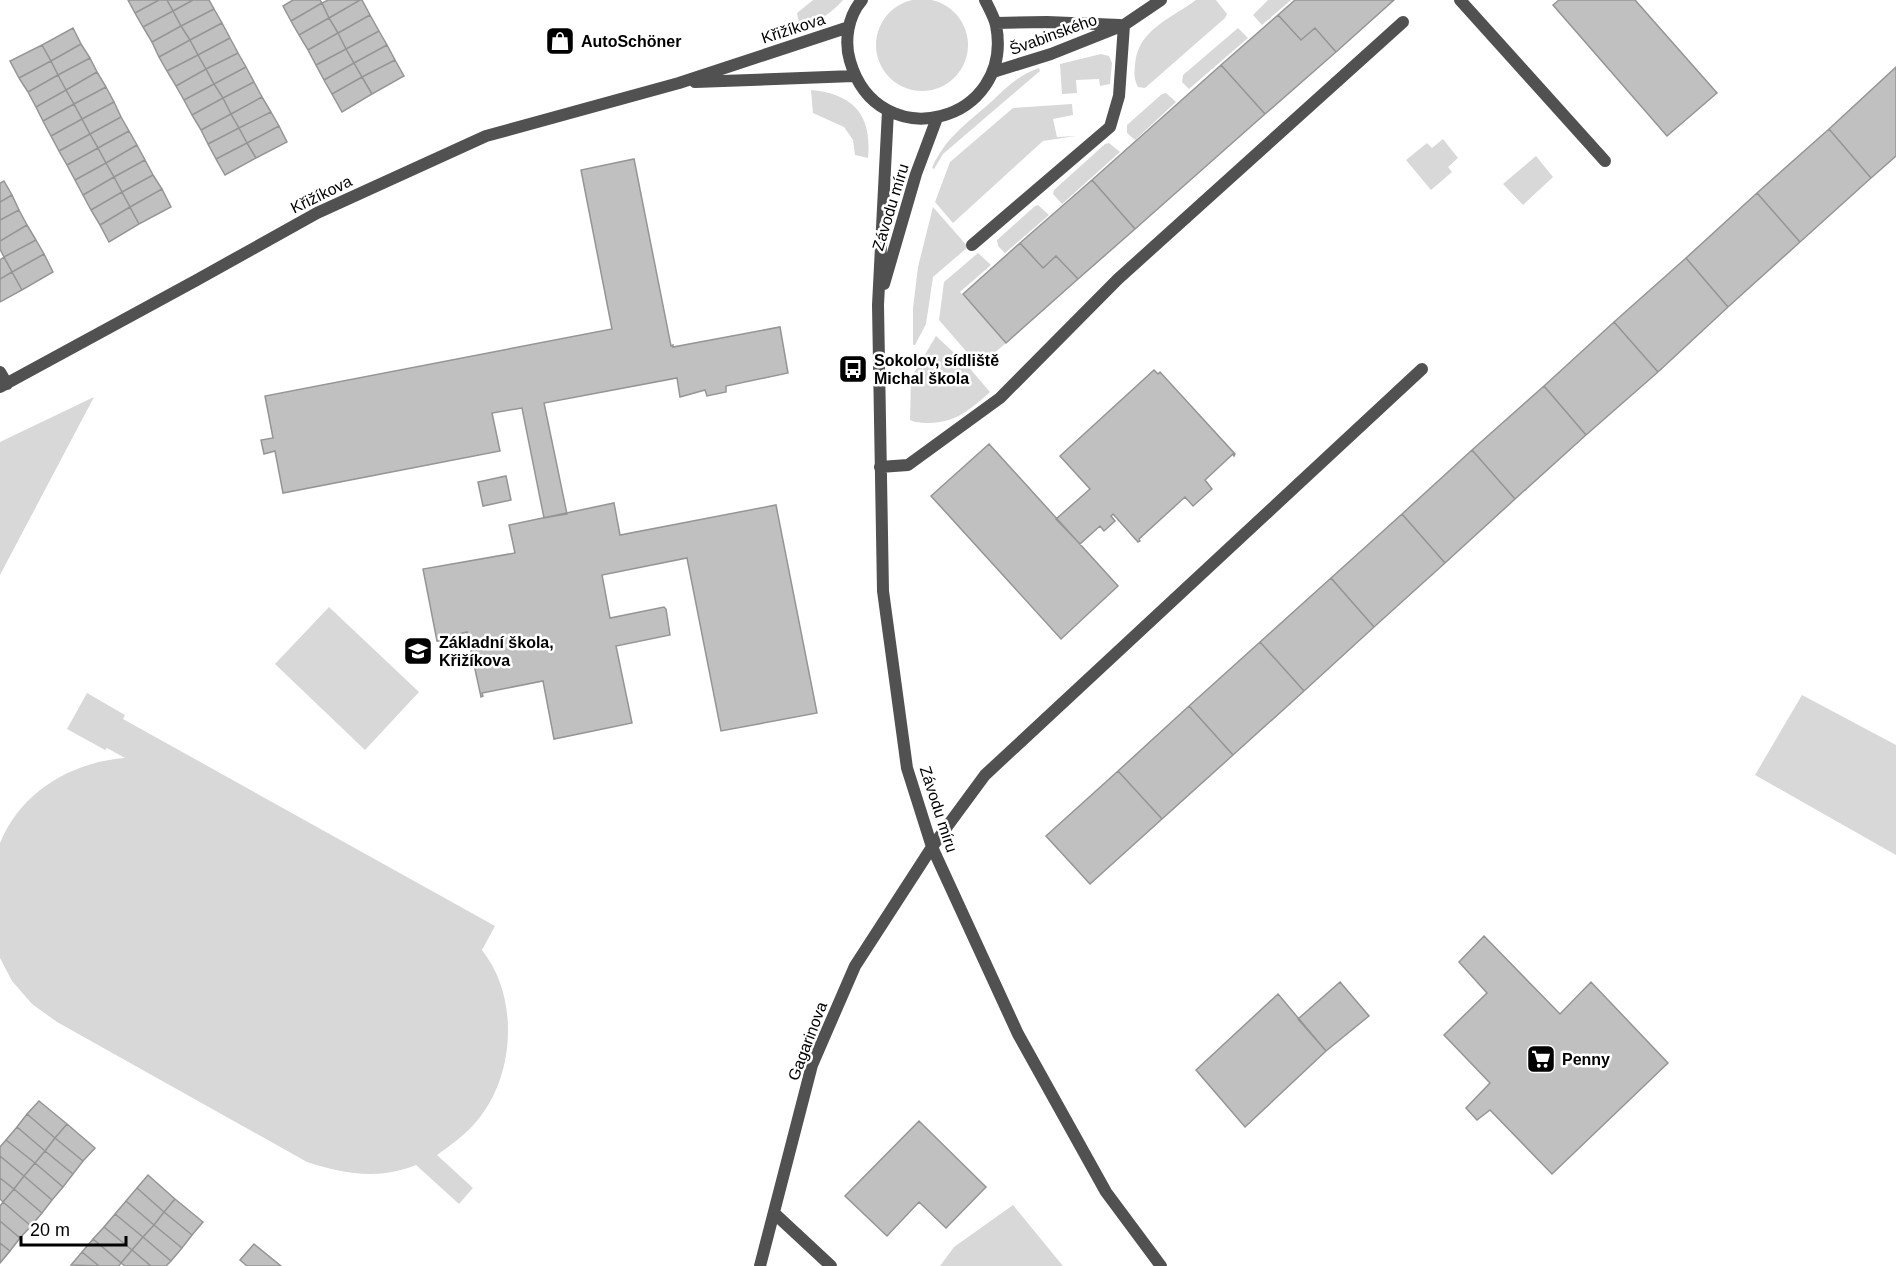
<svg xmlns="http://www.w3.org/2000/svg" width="1896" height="1266" font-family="Helvetica,sans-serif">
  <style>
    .green { fill: #d8d8d8 }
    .building { fill: #c0c0c0; stroke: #959595; stroke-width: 1.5 }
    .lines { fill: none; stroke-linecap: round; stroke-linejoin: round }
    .minor { stroke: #515151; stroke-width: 12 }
    .labels { text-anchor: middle; stroke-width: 5; stroke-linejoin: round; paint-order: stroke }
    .street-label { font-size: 16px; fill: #000; stroke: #fff }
    .poi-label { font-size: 16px; font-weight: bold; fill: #000; stroke: #fff; text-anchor: start }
  </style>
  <rect width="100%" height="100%" fill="#fff"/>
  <!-- green -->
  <path class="green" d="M876 45a46 46 0 1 1 92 0a46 46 0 1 1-92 0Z
    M813 0H843C831 14 816 22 800 29L797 13Z
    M1196 0H1216L1227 14 1225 18 1145 88 1138 87C1134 79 1134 74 1135 65 1137 30 1172 18 1196 0Z
    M1268 0H1291L1262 25 1253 15Z
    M1238 28 1248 38 1189 89 1182 82 1183 75Z
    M1101 54 1109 56 1112 63 1110 84 1100 86 1099 79 1076 80 1077 93 1062 94 1060 64Z
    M1039 68 1040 71 943 154 934 169 932 168C945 138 966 124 990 103 1005 89 1018 75 1039 68Z
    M811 90C854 94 872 115 868 158L855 155 853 140 844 127 813 113Z
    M1166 93 1176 102 1135 140 1127 133V125L1162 94Z
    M1072 104 1073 115 1053 119 1057 137 1076 136 1043 141 953 223 935 202 950 162 1013 108Z
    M1443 139 1458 158 1448 167 1452 172 1431 190 1406 160 1427 143 1432 148Z
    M1109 143 1120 152 1062 204 1053 194 1054 190 1105 144Z
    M1536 156 1553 177 1523 205 1503 184Z
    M1038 205 1049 215 1005 253 998 246 997 240 1035 206Z
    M933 207 968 247 933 277 926 324 915 345H913V308L918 267Z
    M978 253 991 265 960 292 1006 343 980 365 974 357 972 358 939 320 944 282Z
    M936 336 966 364 990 392C971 409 955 423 929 423 922 423 916 423 910 420L911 378Z
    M94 397 0 575V442Z
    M329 607 419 692 365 750 275 664Z
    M87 693 125 715 123 719 495 926 482 950C520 998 515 1077 476 1122 465 1135 451 1145 437 1155L473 1188 459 1204 416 1165C380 1180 343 1174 307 1162L57 1022 32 1004 12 981 0 958V843C21 792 71 762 125 758L107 748 105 750 67 729Z
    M1802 695 1896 745V855L1755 775Z
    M1013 1205 1063 1266H940L954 1247Z"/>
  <!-- building -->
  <path class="building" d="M128 0H159L135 13Z
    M159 0H167L173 11 143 27 135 13Z
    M167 0H193L173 11Z
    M193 0H209L214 9 181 26 173 11Z
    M293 0H320L322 3 291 21 283 6Z
    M328 0H360L329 18 322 3Z
    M360 0H362L370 15 338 33 329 18Z
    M1295 0H1394L1336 52 1315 28 1301 40 1278 15Z
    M1559 0H1635L1717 93 1667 136 1553 5Z
    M322 3 329 18 299 35 291 21Z
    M214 9 222 23 190 40 181 26Z
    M173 11 181 26 152 42 143 27Z
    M370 15 379 31 346 49 338 33Z
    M1278 15 1301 40 1315 28 1336 52 1265 114 1221 65Z
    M329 18 338 33 308 50 299 35Z
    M222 23 230 38 198 55 190 40Z
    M181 26 190 40 159 57 152 42Z
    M73 28 81 44 51 61 42 45Z
    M379 31 387 45 354 63 346 49Z
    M338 33 346 49 316 65 308 50Z
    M230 38 238 53 206 69 198 55Z
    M190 40 198 55 167 71 159 57Z
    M81 44 90 58 58 75 51 61Z
    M42 45 51 61 19 78 10 61Z
    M387 45 395 60 362 77 354 63Z
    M346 49 354 63 324 80 316 65Z
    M238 53 246 67 214 84 206 69Z
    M198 55 206 69 176 86 167 71Z
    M90 58 97 72 66 90 58 75Z
    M395 60 404 76 372 94 362 77Z
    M51 61 58 75 28 92 19 78Z
    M354 63 362 77 332 94 324 80Z
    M1221 65 1265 114 1135 229 1092 180Z
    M246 67 254 82 223 98 214 84Z
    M1896 67V156L1871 178 1829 129Z
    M206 69 214 84 184 100 176 86Z
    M97 72 106 87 74 104 66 90Z
    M58 75 66 90 36 107 28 92Z
    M362 77 372 94 342 112 332 94Z
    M254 82 262 97 231 114 223 98Z
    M214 84 223 98 192 115 184 100Z
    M106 87 114 102 82 119 74 104Z
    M66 90 74 104 43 121 36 107Z
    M262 97 271 112 239 128 231 114Z
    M223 98 231 114 201 130 192 115Z
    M114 102 121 117 90 134 82 119Z
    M74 104 82 119 51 136 43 121Z
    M271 112 279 126 247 143 239 128Z
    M231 114 239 128 208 144 201 130Z
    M121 117 129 131 98 148 90 134Z
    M82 119 90 134 59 151 51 136Z
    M279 126 287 142 256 158 247 143Z
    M239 128 247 143 216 159 208 144Z
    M1829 129 1871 178 1800 242 1757 193Z
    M129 131 137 145 106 163 98 148Z
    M90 134 98 148 67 165 59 151Z
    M247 143 256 158 225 175 216 159Z
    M137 145 145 160 114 177 106 163Z
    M98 148 106 163 75 180 67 165Z
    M634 159 671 346 673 345V347L780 327 788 373 726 386V392L707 396 705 390 680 397 677 378 544 403 567 514 544 518 522 408 492 413 500 451 283 493 275 451 264 454 261 440 273 438 265 396 612 329 581 170Z
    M145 160 153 175 122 192 114 177Z
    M106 163 114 177 83 195 75 180Z
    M153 175 162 189 130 207 122 192Z
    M114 177 122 192 91 210 83 195Z
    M1092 180 1135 229 1078 279 1056 256 1043 268 1020 243Z
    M4 181 12 195 0 202V183Z
    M162 189 171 207 139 224 130 207Z
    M122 192 130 207 100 225 91 210Z
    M1757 193 1800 242 1728 307 1686 258Z
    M12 195 19 210 0 220V202Z
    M130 207 139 224 109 242 100 225Z
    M19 210 27 225 0 241V220Z
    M27 225 36 240 4 257 0 249V241Z
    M36 240 44 254 12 272 4 257Z
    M1020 243 1043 268 1056 256 1078 279 1006 343 963 294Z
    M44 254 53 272 22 290 12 272Z
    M4 257 12 272 0 279V260Z
    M1686 258 1728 307 1658 372 1614 322Z
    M12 272 22 290 0 302V279Z
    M1614 322 1658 372 1586 435 1544 386Z
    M1154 370 1158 374 1160 372 1235 454 1234 456 1233 454 1205 480 1212 489 1193 506 1185 497 1139 539 1140 541 1138 542 1113 514 1111 516 1115 521 1104 531 1100 526 1080 544 1056 519 1090 489 1060 456Z
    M1544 386 1586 435 1515 499 1472 450Z
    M989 444 1118 586 1061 639 931 496Z
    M1472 450 1515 499 1445 563 1402 514Z
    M506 476 511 500 483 506 478 482Z
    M614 503 620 535 776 505 817 713 721 731 687 558 602 575 610 618 664 607 666 609 670 635 616 646 632 723 554 739 543 681 482 693 483 696 481 697 467 632 439 639V641H437L423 569 515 553 509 525Z
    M1402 514 1445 563 1374 627 1331 578Z
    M1331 578 1374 627 1304 691 1260 642Z
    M1260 642 1304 691 1233 755 1189 706Z
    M1189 706 1233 755 1162 819 1118 771Z
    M1118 771 1162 819 1090 884 1046 836Z
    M1484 936 1560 1014 1591 982 1668 1063 1552 1174 1490 1110 1477 1120 1466 1108 1490 1083 1444 1035 1487 993 1459 962Z
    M1340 982 1369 1016 1326 1051 1298 1019Z
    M1278 994 1326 1051 1245 1127 1196 1070Z
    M39 1101 67 1124 55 1138 27 1114Z
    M27 1114 55 1138 45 1151 17 1127Z
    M919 1121 986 1187 946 1228 919 1202 887 1236 845 1196Z
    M67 1124 95 1148 83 1161 55 1138Z
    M17 1127 45 1151 35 1163 6 1140Z
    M55 1138 83 1161 73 1174 45 1151Z
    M6 1140 35 1163 24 1176 0 1156V1147Z
    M45 1151 73 1174 63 1187 35 1163Z
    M0 1156 24 1176 14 1189 0 1178Z
    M35 1163 63 1187 52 1200 24 1176Z
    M148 1175 175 1199 164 1212 137 1188Z
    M24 1176 52 1200 42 1213 14 1189Z
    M0 1178 14 1189 3 1202 0 1199Z
    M137 1188 164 1212 154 1225 126 1201Z
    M14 1189 42 1213 31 1226 3 1202Z
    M175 1199 203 1222 192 1235 164 1212Z
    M126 1201 154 1225 143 1237 115 1214Z
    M3 1202 31 1226 20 1238 0 1221V1206Z
    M164 1212 192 1235 182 1248 154 1225Z
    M115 1214 143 1237 132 1250 104 1227Z
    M0 1221 20 1238 10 1251 0 1243Z
    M154 1225 182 1248 171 1261 143 1237Z
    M104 1227 132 1250 121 1263 93 1239Z
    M143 1237 171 1261 166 1266H151L132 1250Z
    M93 1239 121 1263 119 1266H99L82 1252Z
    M0 1243 10 1251 0 1263Z
    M254 1244 281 1266H247L240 1260Z
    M132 1250 151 1266H125L121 1263Z
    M82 1252 99 1266 71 1265Z"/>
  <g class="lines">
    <!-- minor -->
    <path class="minor" d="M862 0C848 16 844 41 850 61 878 158 1015 123 996 25 994 17 989 8 985 0
      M1460 0 1605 161
      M996 23 1047 22 1120 25
      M993 72 1051 54 1124 25 1161 0
      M695 82 854 76
      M888 111 878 305 883 591 907 768 932 847 1018 1034 1106 1192 1161 1266
      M972 245 1110 127 1119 96 1124 25
      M884 284 916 174 937 118
      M0 372 7 384
      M0 387 195 281 317 213 486 136 679 83 849 27
      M880 467 908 465 1000 398 1118 279 1403 22
      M774 1213 831 1266
      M760 1266 812 1065 855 966 932 847 985 775 1422 369"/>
  </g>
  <!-- icons -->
  <defs>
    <g id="shop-square" transform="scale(1.5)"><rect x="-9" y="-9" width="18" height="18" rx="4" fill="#000" stroke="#fff"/><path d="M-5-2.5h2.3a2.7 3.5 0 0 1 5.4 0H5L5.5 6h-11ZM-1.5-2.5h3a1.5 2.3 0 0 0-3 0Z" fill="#fff"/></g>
    <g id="bus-square" transform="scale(1.5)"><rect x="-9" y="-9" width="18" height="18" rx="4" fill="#000" stroke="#fff"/><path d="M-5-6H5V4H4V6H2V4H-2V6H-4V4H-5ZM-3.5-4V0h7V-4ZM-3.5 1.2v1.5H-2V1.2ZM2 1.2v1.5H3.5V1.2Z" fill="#fff"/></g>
    <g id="school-square" transform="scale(1.5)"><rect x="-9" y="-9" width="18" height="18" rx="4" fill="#000" stroke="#fff"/><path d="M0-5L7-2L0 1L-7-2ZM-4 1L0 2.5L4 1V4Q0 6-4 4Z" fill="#fff"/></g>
    <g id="supermarket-square" transform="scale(1.5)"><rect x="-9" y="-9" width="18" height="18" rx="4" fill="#000" stroke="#fff"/><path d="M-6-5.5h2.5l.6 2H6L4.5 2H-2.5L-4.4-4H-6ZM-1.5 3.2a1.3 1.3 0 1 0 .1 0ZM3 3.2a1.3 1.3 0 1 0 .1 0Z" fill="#fff"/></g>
  </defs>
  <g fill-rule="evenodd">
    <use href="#shop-square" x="560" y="41"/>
    <use href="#bus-square" x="853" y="369"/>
    <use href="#school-square" x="418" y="651"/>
    <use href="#supermarket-square" x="1541" y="1059"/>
  </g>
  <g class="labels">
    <!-- street labels -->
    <g class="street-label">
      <text transform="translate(793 28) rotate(-18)" y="6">Křižíkova</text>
      <text transform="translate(1053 34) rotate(-20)" y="6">Švabinského</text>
      <text transform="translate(321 194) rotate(-26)" y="6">Křižíkova</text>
      <text transform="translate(890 207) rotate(-73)" y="6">Závodu míru</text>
      <text transform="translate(939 809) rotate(72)" y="6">Závodu míru</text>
      <text transform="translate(807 1041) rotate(-69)" y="6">Gagarinova</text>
    </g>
    <!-- poi labels -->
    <g class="poi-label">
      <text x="581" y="47">AutoSchöner</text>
      <text x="874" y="366">Sokolov, sídliště<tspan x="874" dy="18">Michal škola</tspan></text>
      <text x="439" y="648">Základní škola,<tspan x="439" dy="18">Křižíkova</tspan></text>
      <text x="1562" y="1065">Penny</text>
    </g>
  </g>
  <!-- scale -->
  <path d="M21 1236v9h105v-9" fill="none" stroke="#000000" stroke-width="3"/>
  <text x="30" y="1236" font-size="18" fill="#000000" stroke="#ffffff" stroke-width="4.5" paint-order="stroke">20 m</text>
</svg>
